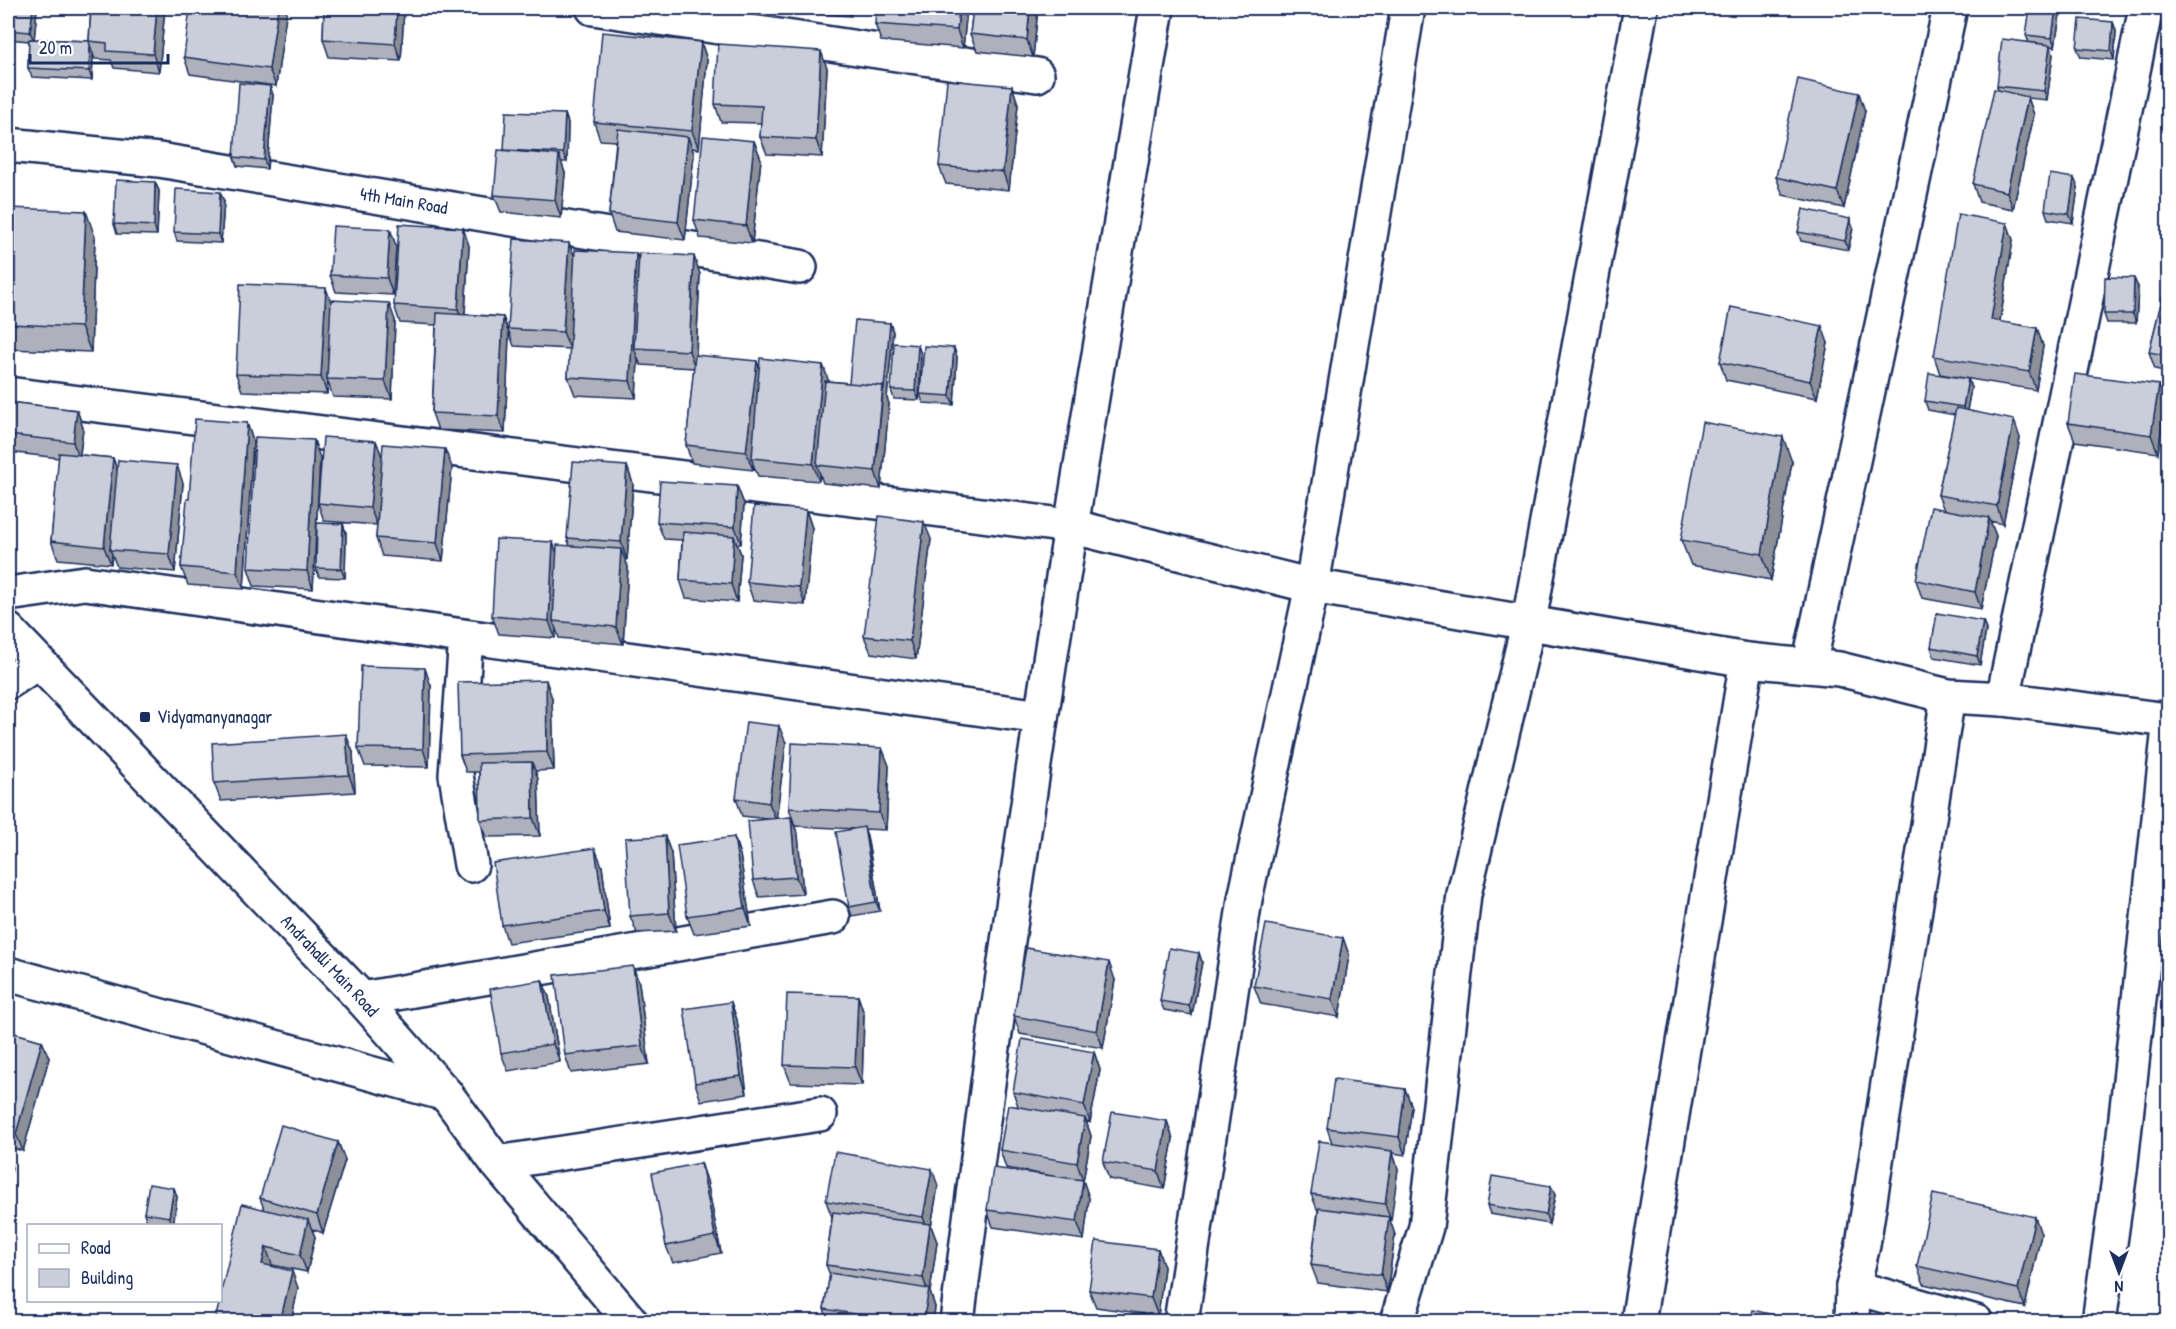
<svg xmlns="http://www.w3.org/2000/svg" width="2176" height="1329" font-family="'Patrick Hand',sans-serif">
  <style>
    .lines { fill: none; stroke-linecap: round; stroke-linejoin: round }
    .street-casing { stroke: #1b2f5e; stroke-width: 38 }
    .secondary-casing { stroke: #1b2f5e; stroke-width: 38 }
    .street { stroke: #fff; stroke-width: 33 }
    .secondary { stroke: #fff; stroke-width: 33 }
    .wall { fill: #aeb1bb; stroke: #1b2f5e; stroke-width: 1.5 }
    .shaded-wall { fill: #8d9099; stroke: #1b2f5e; stroke-width: 1.5 }
    .building { fill: #caceda; stroke: #1b2f5e; stroke-width: 1.5 }
    .poi-dot { fill: #1b2f5e; stroke: #fff; stroke-width: 2 }
    .labels { text-anchor: middle; stroke-width: 4.5; stroke-linejoin: round; paint-order: stroke }
    .street-label { font-size: 18px; fill: #1b2f5e; stroke: #fff }
    .poi-label { font-size: 18px; fill: #1b2f5e; stroke: #fff; text-anchor: start }
  </style>
  <rect width="100%" height="100%" fill="#fff"/>
  <filter id="ink" filterUnits="userSpaceOnUse"><feTurbulence type="fractalNoise" baseFrequency=".0167" numOctaves="2"/><feDisplacementMap in="SourceGraphic" scale="12" xChannelSelector="R" yChannelSelector="G"/><feConvolveMatrix kernelMatrix="1 2 1 2 8 2 1 2 1" color-interpolation-filters="sRGB"/></filter>
  <g filter="url(#ink)">
    <g class="lines">
      <!-- street casing -->
      <g class="street-casing">
        <g id="street">
          <path d="M593 8 1037 75"/>
          <path id="s1" d="M8 145 159 160 800 267"/>
          <path d="M8 394 1070 526 1312 586 1747 660 1839 669 1948 696 2003 699 2168 720"/>
          <path d="M8 594 85 583 1041 717"/>
          <path d="M466 637 456 775 471 865"/>
          <path d="M1809 666 1950 8"/>
          <path d="M8 682 37 663"/>
          <path d="M2003 699 2146 8"/>
          <path d="M8 974 446 1094"/>
          <path d="M362 999 833 917"/>
          <path d="M497 1163 820 1114"/>
          <path d="M1853 1287 1976 1322"/>
          <path d="M957 1322C1011 882 1083 444 1157 8"/>
          <path d="M1181 1322 1245 899 1312 586 1408 8"/>
          <path d="M1397 1322 1426 1227 1464 894 1529 621 1641 8"/>
          <path d="M1638 1322 1747 660"/>
          <path d="M1852 1322 1853 1287 1863 1245 1948 696"/>
          <path d="M2099 1322 2120 1171 2168 737"/>
        </g>
      </g>
      <!-- secondary casing -->
      <g class="secondary-casing">
        <g id="secondary">
          <path id="s2" d="M8 630 362 999 446 1094 497 1163 631 1322"/>
        </g>
      </g>
      <!-- street -->
      <use href="#street" class="street"/>
      <!-- secondary -->
      <use href="#secondary" class="secondary"/>
    </g>
    <!-- wall -->
    <path class="wall" d="M8 8H37L34 39 89 41 91 8H165L159 72 114 68 111 60 95 59 93 54 92 80 32 77 28 68 29 41 8 39Z
      M287 8 276 86 190 74 184 57Z
      M324 8H404L401 61 329 57 323 39Z
      M797 8H851V16L798 12Z
      M967 8 963 48 881 41 875 24Z
      M973 8H1038L1033 57 977 51 970 34Z
      M2061 8 2055 47 2050 46 2053 54 2047 100 2028 98 2034 115 2013 209 1979 202 1973 184 1998 90 1997 86 2029 43 2026 35Z
      M2113 22 2116 31 2114 60 2081 57 2077 48Z
      M701 42 707 60 699 149 692 148 694 154 685 240 615 232 609 214 616 141 600 140 594 122Z
      M827 68 822 157 767 154 760 137 761 123 721 122 715 104Z
      M270 86 273 95 267 169 237 166 234 157Z
      M1012 86 1018 104 1009 190 946 184 939 166Z
      M1865 111 1844 208 1783 195 1776 177Z
      M565 114 568 123 567 162H561L565 173 561 218 501 212 494 195 504 150Z
      M754 141 761 159 752 243 700 238 694 220Z
      M155 182 159 191 157 235 117 234 114 224Z
      M2078 187 2073 223 2048 219 2045 210Z
      M224 201 221 243 177 241 174 232Z
      M8 208 95 237 91 352 8 349Z
      M2007 223 2013 240 2000 322 2037 328 2043 346 2036 390 1940 374 1934 356Z
      M463 228 469 246 465 314 503 317 509 334 505 433 438 430 432 413 436 325 400 323 394 305Z
      M1853 228 1848 250 1801 241 1798 232Z
      M390 229 396 246 393 295 336 292 330 275Z
      M569 243 575 258 636 253 639 260 700 274 696 355 760 369 823 365 828 381 849 383 890 323 893 332 887 398 889 404 881 489 823 483 820 474 819 481 758 476 753 464V470L692 463 686 445 694 368 641 365 638 359 636 398 575 395 568 377 570 349 514 346 508 329Z
      M2169 271V372L2155 369 2149 352Z
      M2138 287 2136 323H2107L2104 314Z
      M331 302 395 320 392 399 333 397 328 382 327 394 242 391 236 374Z
      M1828 343 1817 398 1726 380 1720 362Z
      M954 348 957 357 954 405 923 403 920 394Z
      M921 354 919 400 894 399 891 390Z
      M1968 379 1971 388 1967 410 2020 438 2003 524 1990 521 1996 536 1981 609 1922 598 1916 580 1944 510 1938 495 1955 415 1928 410 1925 401Z
      M8 402 77 410 83 428 80 455 113 458 117 471 183 483 175 572 117 567 112 554 111 564 58 559 51 541 59 458 8 452Z
      M2165 403 2158 453 2075 441 2068 423Z
      M247 423 253 441 244 589 188 585 181 567 189 499Z
      M376 441 382 457 452 467 443 561 382 556 376 538 377 525 324 521 318 503Z
      M320 458 313 589 254 586 248 568Z
      M1792 462 1771 580 1691 565 1681 540Z
      M627 466 633 484 627 560H625L628 567 623 644 559 638 556 629 555 638 499 634 492 616 557 553 570 546 567 538Z
      M737 486 744 504 741 544H737L741 554 737 602 686 598 680 580 682 540 664 539 657 522Z
      M806 510 812 528 805 605 753 600 747 582Z
      M343 524 346 533 345 578 319 577 316 568Z
      M931 539 916 659 871 653 864 636Z
      M1983 621 1986 630 1980 665 1934 657 1931 647Z
      M431 686 429 767 365 766 358 748Z
      M552 698 554 770 535 771 538 779 540 836 487 837 480 820 479 772H466L460 755Z
      M786 743 776 819 791 817 798 835 803 894 759 897 753 880 768 819 742 816 736 798Z
      M882 748 889 766 886 830 864 829 867 836 880 911 852 916 849 907 855 829 795 826 789 808Z
      M353 752 355 792 221 801 214 783Z
      M734 837 740 855 751 926 694 934 687 916Z
      M671 853 676 931 637 933 630 916Z
      M602 866 610 929 508 943 502 925Z
      M1343 938 1349 955 1339 1017 1261 1004 1254 986Z
      M1199 953 1202 962 1192 1015 1164 1010 1160 1001Z
      M542 980 549 997 560 1062 508 1071 501 1053Z
      M1115 980 1103 1048 1020 1034 1014 1016Z
      M639 983 649 1064 571 1073 565 1055Z
      M858 996 864 1014 862 1085 791 1083 784 1065Z
      M731 1002 737 1020 747 1094 701 1101 695 1083Z
      M8 1031 42 1041 49 1058 23 1151 8 1147Z
      M1094 1052 1100 1070 1090 1122 1086 1121 1091 1136 1083 1181 1089 1198 1084 1240 993 1227 987 1210 1058 1177 1006 1168 1000 1150 1018 1106 1013 1092Z
      M1405 1089 1412 1107 1405 1155 1393 1153 1398 1169 1390 1221 1395 1235 1387 1292 1318 1283 1311 1265 1318 1211 1311 1194 1332 1143 1327 1128Z
      M1167 1121 1173 1139 1164 1189 1109 1179 1103 1162Z
      M338 1142 345 1160 323 1233 312 1229 315 1237 307 1272 272 1265V1266L298 1288 291 1322H215V1320L264 1209 260 1198Z
      M701 1163 707 1181 721 1253 673 1263 666 1246Z
      M938 1186 931 1226 937 1242 930 1292 935 1307 933 1322H829L824 1309 830 1275 826 1265 832 1217 826 1201Z
      M174 1188 177 1197 173 1226 147 1222 144 1213Z
      M1555 1195 1549 1224 1490 1214 1487 1205Z
      M2041 1234 2025 1307 1924 1284 1917 1266Z
      M1158 1249 1164 1267 1158 1316 1096 1307 1089 1290Z"/>
    <!-- shaded-wall -->
    <path class="shaded-wall" d="M33 8H37L34 41 30 32Z
      M157 8H165L159 72 153 54Z
      M278 8H287L276 86 269 69Z
      M397 8H404L401 61 395 44Z
      M847 8H851V16Z
      M959 8H967L963 48 957 30Z
      M1030 8H1038L1033 57 1027 40Z
      M2056 8H2061L2055 47 2052 38Z
      M2113 22 2116 31 2114 60 2111 51Z
      M701 42 707 60 699 149 692 131Z
      M90 45 93 54 92 80 89 71Z
      M2050 45 2053 54 2047 100 2044 91Z
      M821 51 827 68 822 157 816 140Z
      M270 86 273 95 267 169 264 160Z
      M1012 86 1018 104 1009 190 1003 172Z
      M1859 93 1865 111 1844 208 1837 191Z
      M2028 97 2034 115 2013 209 2007 192Z
      M565 114 568 123 567 162 563 153Z
      M688 137 694 154 685 240 678 222Z
      M754 141 761 159 752 243 746 226Z
      M559 155 565 173 561 218 555 200Z
      M2074 178 2078 187 2073 223 2069 214Z
      M155 182 159 191 157 235 154 226Z
      M220 192 224 201 221 243 218 234Z
      M86 211 95 237 91 352 81 327Z
      M1850 219 1853 228 1848 250 1845 241Z
      M2007 223 2013 240 1997 338 1991 320Z
      M463 228 469 246 464 327 458 309Z
      M390 229 396 246 393 295 387 278Z
      M569 243 576 260 570 349 563 332Z
      M636 253 643 271 634 348 638 359 636 398 630 381Z
      M694 256 700 274 695 368 689 351Z
      M2134 278 2138 287 2136 323 2133 314Z
      M326 288 332 305 327 379 328 382 327 394 321 377Z
      M389 303 395 320 392 399 385 381Z
      M503 317 509 334 505 433 498 416Z
      M890 323 893 332 887 398 889 404 881 489 875 471Z
      M1822 326 1828 343 1817 398 1810 381Z
      M2037 328 2043 346 2036 390 2029 372Z
      M918 345 921 354 919 400 915 391Z
      M954 348 957 357 954 405 950 396Z
      M757 361 763 379 752 458 753 464V470L746 452Z
      M823 365 829 382 817 465 820 474 819 481 813 464Z
      M1968 379 1971 388 1966 416 1963 407Z
      M2159 385 2165 403 2158 453 2151 435Z
      M77 410 83 428 79 460 73 442Z
      M2014 420 2020 438 2003 524 1997 506Z
      M247 423 253 441 244 589 237 572Z
      M1783 437 1792 462 1771 580 1762 554Z
      M314 440 320 458 313 589 307 571Z
      M376 441 383 459 377 525 370 508Z
      M445 449 452 467 443 561 437 543Z
      M113 458 119 475 110 550 112 554 111 564 104 547Z
      M177 465 183 483 175 572 169 554Z
      M627 466 633 484 627 560 621 542Z
      M737 486 744 504 741 544 735 527Z
      M806 510 812 528 805 605 799 587Z
      M1989 518 1996 536 1981 609 1975 592Z
      M924 522 931 539 916 659 910 641Z
      M343 524 346 533 345 578 341 569Z
      M734 536 741 554 737 602 731 584Z
      M553 542 559 560 553 621 556 629 555 638 549 621Z
      M621 549 628 567 623 644 616 627Z
      M1983 621 1986 630 1980 665 1977 656Z
      M425 668 431 686 429 767 423 749Z
      M546 680 552 698 554 770 547 752Z
      M779 726 786 743 776 820 769 803Z
      M346 734 353 752 355 792 349 775Z
      M882 748 889 766 886 830 879 813Z
      M532 762 538 779 540 836 533 818Z
      M791 817 798 835 803 894 796 877Z
      M864 827 867 836 880 911 876 902Z
      M665 836 671 853 676 931 669 913Z
      M734 837 740 855 751 926 745 908Z
      M595 848 602 866 610 929 604 911Z
      M1343 938 1349 955 1339 1017 1332 999Z
      M1199 953 1202 962 1192 1015 1189 1006Z
      M1109 962 1115 980 1103 1048 1097 1031Z
      M633 966 639 983 649 1064 642 1046Z
      M542 980 549 997 560 1062 553 1044Z
      M858 996 864 1014 862 1085 855 1067Z
      M731 1002 737 1020 747 1094 741 1076Z
      M42 1041 49 1058 23 1151 16 1134Z
      M1094 1052 1100 1070 1090 1122 1084 1105Z
      M1405 1089 1412 1107 1405 1155 1399 1137Z
      M1085 1118 1091 1136 1083 1181 1077 1163Z
      M1167 1121 1173 1139 1164 1189 1158 1171Z
      M338 1142 345 1160 323 1233 317 1215Z
      M1392 1151 1398 1169 1391 1221 1385 1204Z
      M8 1155 12 1168 8 1183Z
      M701 1163 707 1181 721 1253 715 1236Z
      M932 1169 938 1186 931 1226 937 1242 930 1292 935 1307 933 1322H923L928 1292 923 1278 929 1234 923 1217Z
      M1083 1180 1089 1198 1084 1240 1077 1222Z
      M1551 1186 1555 1195 1549 1224 1546 1215Z
      M174 1188 177 1197 173 1226 169 1217Z
      M1389 1217 1395 1235 1387 1292 1381 1275Z
      M2035 1217 2041 1234 2025 1307 2018 1289Z
      M308 1220 315 1237 307 1272 300 1255Z
      M266 1247 272 1265 268 1281 262 1264Z
      M1158 1249 1164 1267 1158 1316 1151 1298Z
      M292 1271 298 1288 291 1322H283L281 1318Z"/>
    <!-- building -->
    <path class="building" d="M8 8H33L30 32 8 30Z
      M91 8H157L153 54 107 51V43L89 41Z
      M190 8H278L269 69 184 57Z
      M324 8H397L395 44 323 39Z
      M876 8H959L957 30 875 24Z
      M973 8H1030L1027 40 970 34Z
      M2030 8H2056L2052 38 2026 35Z
      M2080 19 2113 22 2111 51 2077 48Z
      M602 32 701 42 692 131 594 122Z
      M29 39 89 41 90 45 89 71 28 68Z
      M2002 39 2050 45 2044 91 1997 86Z
      M718 44 821 51 816 140 760 137 762 106 715 104Z
      M1798 79 1859 93 1837 191 1776 177Z
      M947 80 1012 86 1003 172 939 166Z
      M239 83 270 86 264 160 234 157Z
      M1994 89 2028 97 2007 192 1973 184Z
      M506 112 565 114 563 153 504 150Z
      M618 129 688 137 678 222 609 214Z
      M703 136 754 141 746 226 694 220Z
      M498 150 559 155 555 200 494 195Z
      M2050 174 2074 178 2069 214 2045 210Z
      M116 180 155 182 154 226 114 224Z
      M176 189 220 192 218 234 174 232Z
      M8 208 86 211 81 327 8 324Z
      M1803 209 1850 219 1845 241 1798 232Z
      M1958 214 2007 223 1991 320 2037 328 2029 372 1934 356Z
      M399 224 463 228 458 309 394 305Z
      M333 226 390 229 387 278 330 275Z
      M514 239 569 243 563 332 508 329Z
      M575 250 636 253 630 381 568 377Z
      M639 253 694 256 689 351 634 348Z
      M2169 271V356L2149 352Z
      M2105 277 2134 278 2133 314H2104Z
      M240 284 326 288 321 377 236 374Z
      M331 300 389 303 385 381 327 379Z
      M1731 307 1822 326 1810 381 1720 362Z
      M437 313 503 317 498 416 432 413Z
      M855 320 890 323 884 388 883 386 849 383Z
      M894 343 918 345 915 391 891 390Z
      M924 346 954 348 950 396 920 394Z
      M695 355 757 361 746 452 686 445Z
      M760 358 823 365 813 464 752 458Z
      M1929 373 1968 379 1963 407 1925 401Z
      M2075 374 2159 385 2151 435 2068 423Z
      M825 381 883 386 875 471 817 465Z
      M8 402 77 410 73 442 8 435Z
      M1956 408 2014 420 1997 506 1938 495Z
      M195 419 247 423 237 572 181 567 187 499H189Z
      M1702 422 1783 437 1762 554 1681 540Z
      M255 437 314 440 307 571 248 568Z
      M323 437 376 441 370 508 318 503Z
      M383 444 445 449 437 543 376 538Z
      M59 453 113 458 104 547 51 541Z
      M118 460 177 465 169 554 110 550Z
      M573 462 627 466 621 542 567 538Z
      M660 481 737 486 735 527 657 522Z
      M754 506 806 510 799 587 747 582Z
      M1931 507 1989 518 1975 592 1916 580Z
      M879 516 924 522 910 641 864 636Z
      M317 523 343 524 341 569 316 568Z
      M683 532 734 536 731 584 680 580Z
      M496 539 553 542 549 621 492 616Z
      M557 545 621 549 616 627 553 621Z
      M1937 613 1983 621 1977 656 1931 647Z
      M361 666 425 668 423 749 358 748Z
      M546 680 547 752 460 755 458 682Z
      M746 722 779 726 769 803 736 798Z
      M346 734 349 775 214 783 212 743Z
      M792 743 882 748 879 813 789 808Z
      M532 762 533 818 480 820 479 763Z
      M791 817 796 877 753 880 748 821Z
      M864 827 876 902 849 907 836 832Z
      M665 836 669 913 630 916 625 838Z
      M734 837 745 908 687 916 677 845Z
      M595 848 604 911 502 925 493 863Z
      M1266 924 1343 938 1332 999 1254 986Z
      M1026 948 1109 962 1097 1031 1014 1016Z
      M1169 948 1199 953 1189 1006 1160 1001Z
      M633 966 642 1046 565 1055 555 975Z
      M542 980 553 1044 501 1053 490 989Z
      M787 994 858 996 855 1067 784 1065Z
      M731 1002 741 1076 695 1083 684 1009Z
      M8 1031 42 1041 16 1134 8 1131Z
      M1022 1039 1094 1052 1084 1105 1013 1092Z
      M1334 1079 1405 1089 1399 1137 1327 1128Z
      M1008 1105 1085 1118 1077 1163 1000 1150Z
      M1112 1112 1167 1121 1158 1171 1103 1162Z
      M281 1125 338 1142 317 1215 260 1198Z
      M1319 1141 1392 1151 1385 1204 1311 1194Z
      M835 1152 932 1169 923 1217 826 1201Z
      M701 1163 715 1236 666 1246 652 1173Z
      M993 1168 1083 1180 1077 1222 987 1210Z
      M1492 1176 1551 1186 1546 1215 1487 1205Z
      M149 1184 174 1188 169 1217 144 1213Z
      M1933 1194 2035 1217 2018 1289 1917 1266Z
      M242 1204 308 1220 300 1255 266 1247 262 1264 292 1271 281 1318 254 1319V1322H220L215 1320 220 1300V1296Z
      M1319 1208 1389 1217 1381 1275 1311 1265Z
      M833 1212 930 1224 923 1278 826 1265Z
      M1096 1241 1158 1249 1151 1298 1089 1290Z
      M830 1273 929 1289 923 1322H902L824 1309Z
      M1753 1310 1801 1322H1750Z"/>
  </g>
  <!-- markers -->
  <rect class="poi-dot" x="139" y="711" width="12" height="12" rx="3"/>
  <g class="labels">
    <!-- street labels -->
    <g class="street-label">
      <text dy="6" stroke="none"><textPath href="#s1" startOffset="400">4th Main Road</textPath></text>
      <text dy="6" stroke="none"><textPath href="#s2" startOffset="465">Andrahalli Main Road</textPath></text>
    </g>
    <!-- poi labels -->
    <g class="poi-label">
      <text x="157" y="723">Vidyamanyanagar</text>
    </g>
  </g>
  <!-- margin -->
  <rect width="2176" height="1329" fill="none" stroke="#fff" stroke-width="30"/>
  <rect x="15" y="15" width="2146" height="1299" fill="none" stroke="#1b2f5e" stroke-width="2" filter="url(#ink)"/>
  <!-- legend -->
  <rect x="27" y="1224" width="195" height="78" fill="#ffffff" stroke="#a4acbf" stroke-width="1.5"/>
  <rect x="39" y="1244" width="30" height="9" fill="#ffffff" stroke="#a4acbf" stroke-width="1.5"/>
  <text x="81" y="1254" font-size="18" fill="#1b2f5e">Road</text>
  <rect x="39" y="1269" width="30" height="18" fill="#caceda" stroke="#a4acbf" stroke-width="1.5"/>
  <text x="81" y="1284" font-size="18" fill="#1b2f5e">Building</text>
  <!-- north arrow -->
  <g transform="translate(2119 1272) rotate(180)" stroke="#ffffff" stroke-width="4.5" paint-order="stroke">
  <path d="M0-4.5L10 22L0 15L-10 22Z" fill="#1b2f5e"/>
  <text y="-9" font-size="16" font-weight="bold" text-anchor="middle" fill="#1b2f5e">N</text>
  </g>
  <!-- scale -->
  <path d="M30 54v9h138v-9" fill="none" stroke="#1b2f5e" stroke-width="3"/>
  <text x="39" y="54" font-size="18" fill="#1b2f5e" stroke="#ffffff" stroke-width="4.5" paint-order="stroke">20 m</text>
</svg>
